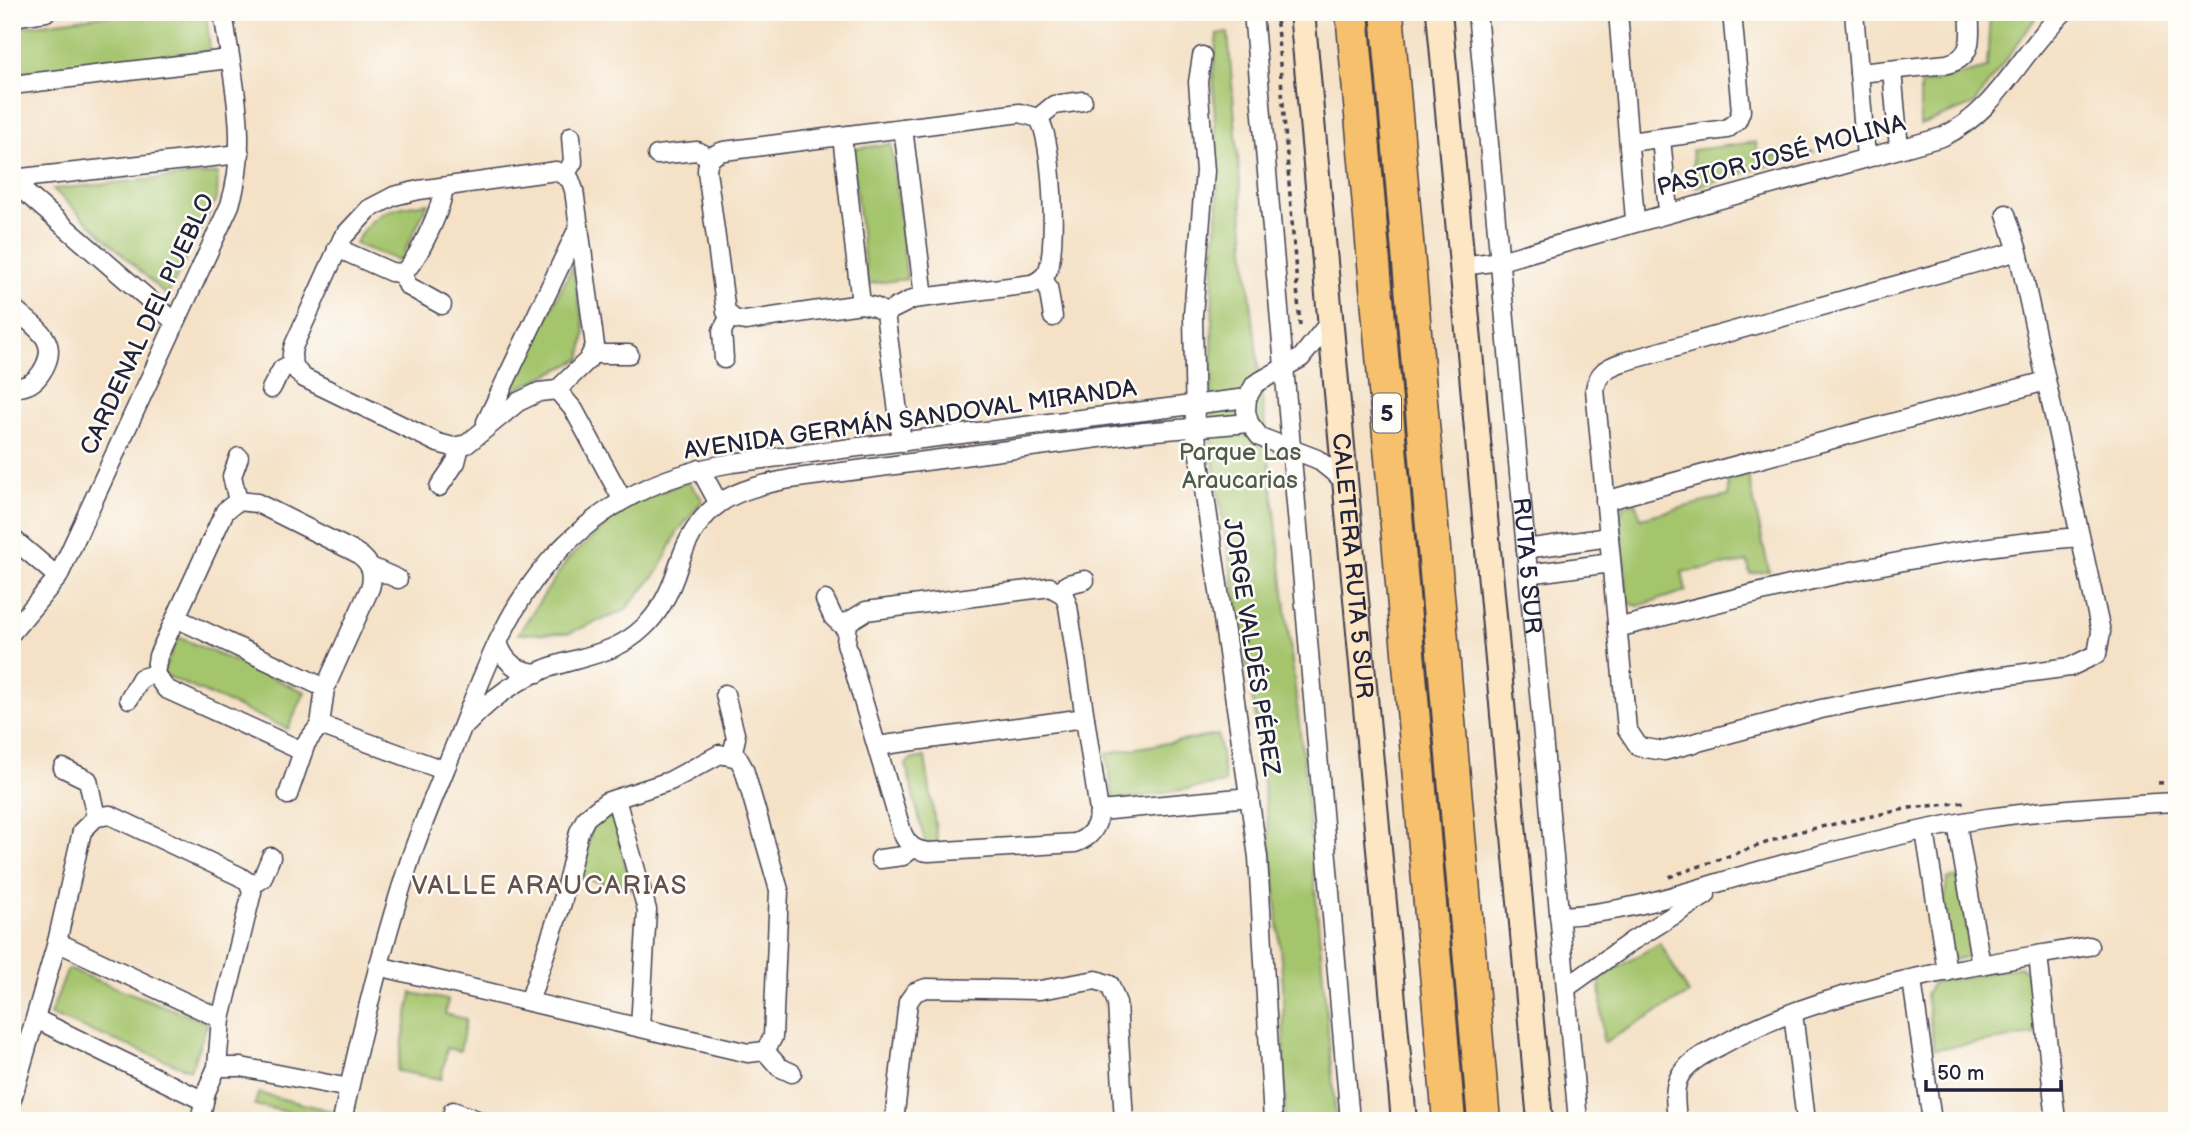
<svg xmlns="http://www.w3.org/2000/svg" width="2189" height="1133" font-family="'Balsamiq Sans',sans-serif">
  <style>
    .green { fill: #a5c56d; stroke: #647454; stroke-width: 2 }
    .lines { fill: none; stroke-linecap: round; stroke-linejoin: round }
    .street-casing { stroke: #423f50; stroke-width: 21 }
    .secondary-casing { stroke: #423f50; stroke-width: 28 }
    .highway-casing { stroke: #423f50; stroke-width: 35 }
    .path { stroke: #423f50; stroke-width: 3.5; stroke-dasharray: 5 5; stroke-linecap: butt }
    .street { stroke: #fff; stroke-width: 18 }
    .secondary { stroke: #fce6c4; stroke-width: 24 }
    .highway { stroke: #f7c06c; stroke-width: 32 }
    .labels { text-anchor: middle; stroke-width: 5; stroke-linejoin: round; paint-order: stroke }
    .shield { fill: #fdfcf7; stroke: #646373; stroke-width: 2 }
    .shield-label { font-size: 23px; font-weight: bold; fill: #22223b }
    .street-label { font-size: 24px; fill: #22223b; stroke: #fdfcf7 }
    .park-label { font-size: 24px; fill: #505b4c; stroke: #fdfcf7 }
    .neighbourhood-label { font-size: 26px; letter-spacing: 2px; fill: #635150; stroke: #fdfcf7 }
  </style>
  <rect width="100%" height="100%" fill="#fdfcf7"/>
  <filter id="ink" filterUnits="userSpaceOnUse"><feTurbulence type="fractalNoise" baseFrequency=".0143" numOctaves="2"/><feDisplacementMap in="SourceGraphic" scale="14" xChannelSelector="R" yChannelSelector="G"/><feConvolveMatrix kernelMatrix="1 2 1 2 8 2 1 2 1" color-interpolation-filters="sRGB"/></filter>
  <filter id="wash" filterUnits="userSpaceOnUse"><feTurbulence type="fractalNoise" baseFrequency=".00686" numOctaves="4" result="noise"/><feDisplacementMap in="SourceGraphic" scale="28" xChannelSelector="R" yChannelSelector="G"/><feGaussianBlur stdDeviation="1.57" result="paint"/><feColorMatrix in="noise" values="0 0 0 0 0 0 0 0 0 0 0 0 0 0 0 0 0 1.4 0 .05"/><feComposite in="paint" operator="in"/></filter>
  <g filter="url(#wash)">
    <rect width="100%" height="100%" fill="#f4e1c6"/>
    <!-- green -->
    <path class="green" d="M133 12H206L210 51 12 74V28Z
      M1990 12H2040L1974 104 1920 125V85L1987 68Z
      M1228 33 1246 258 1305 776 1336 1121H1285L1283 985 1275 885 1256 721 1211 449 1213 264 1218 207 1213 72 1217 34Z
      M1756 142 1757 158 1815 152 1695 187 1692 150Z
      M891 144 907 279 867 284 851 149Z
      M218 173 217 197 167 296 53 189Z
      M428 203 400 261 355 244C373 210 392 208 428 203Z
      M572 267 585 332 581 359 510 392Z
      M1748 474 1769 571 1750 574 1748 562 1682 572 1686 591 1638 606 1628 603 1620 516 1624 505 1636 503 1641 518 1728 496V480Z
      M688 481 703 500 677 533 658 572 624 611 569 633 518 634 568 559 629 505Z
      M178 637 305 692 288 729 162 674Z
      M1218 735 1225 783 1114 801 1106 753Z
      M925 757 938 844 925 843 906 765 910 760Z
      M607 816 615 822 632 889 581 878 593 825 599 819Z
      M1958 877 1972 956 1952 960 1943 913 1947 879Z
      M1660 943 1689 994 1603 1043 1600 978Z
      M2021 967 2030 975 2035 1035 1934 1049 1926 994 1934 982Z
      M68 969 208 1023 190 1070 50 1015Z
      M412 993 448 1000 445 1014 466 1019 460 1051 447 1048 441 1079 397 1071Z
      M258 1093 332 1111 329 1121 255 1105Z"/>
  </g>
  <g filter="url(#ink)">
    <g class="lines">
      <!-- street casing -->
      <g class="street-casing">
        <g id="street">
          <path d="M1253 12 1350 1121"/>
          <path id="s1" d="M1477 12 1578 1121"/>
          <path d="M1618 12 1635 220"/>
          <path d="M1854 12 1866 157"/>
          <path d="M12 17 46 12"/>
          <path d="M1202 56 1198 82 1205 171 1193 315 1195 428 1258 857 1273 1121"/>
          <path d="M1892 70 1899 148"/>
          <path d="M1859 73 1947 64C1974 58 1971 35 1969 12"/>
          <path d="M12 85 229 59"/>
          <path d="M1038 118 1054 105 1083 101"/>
          <path d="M903 128 924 297"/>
          <path d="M842 136 861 304"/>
          <path d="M1661 138 1668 211"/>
          <path d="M1629 142 1727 129 1737 121 1741 111 1732 12"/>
          <path d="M657 155 697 151 711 158"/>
          <path d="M556 171 570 179 574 190 595 346 588 360 557 390 539 392 518 402 467 444 453 447 438 443 304 378C293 369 289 358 294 345L343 237 369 209 394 196 419 190Z"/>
          <path d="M565 175 573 162 571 136"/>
          <path d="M12 179 240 154"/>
          <path d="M12 181 175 322"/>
          <path d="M2006 214 2018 251 2101 632 2097 654 2070 667 1958 682 1821 709 1664 751 1639 747 1627 729 1595 389C1598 372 1608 367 1623 362L2018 251"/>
          <path d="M337 248 391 272 402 273C416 265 445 203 443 187"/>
          <path d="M1462 266 1500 261 1942 137C1998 112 2020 52 2064 12"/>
          <path d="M402 273 408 286 442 305"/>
          <path d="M1043 278 1048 287 1053 317"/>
          <path d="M12 307C35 328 63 340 41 373 34 384 24 388 12 387"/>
          <path d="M885 313 913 299 1032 284C1039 281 1045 277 1048 270 1057 248 1053 135 1038 118L1020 113 724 151C713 154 707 160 707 171L726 312 734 319 745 321 861 304 875 307 885 313 902 442"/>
          <path d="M1332 319 1301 358 1255 384 1247 398 1246 411 1249 423 1260 437 1317 459 1346 482"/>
          <path d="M592 354H629"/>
          <path d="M724 359 722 331 730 316"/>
          <path d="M271 389 282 369 293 363"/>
          <path d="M557 390 574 410 622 499"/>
          <path d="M486 422 579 226"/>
          <path d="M700 469 718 502"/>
          <path d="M439 487 456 462 460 446"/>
          <path d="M238 501 232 476 239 457"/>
          <path d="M1605 501 2046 381"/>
          <path d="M12 538 58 577"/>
          <path d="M1526 549 1609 537"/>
          <path d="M371 567 398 579"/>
          <path d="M1528 574 1611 563"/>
          <path d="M1050 587 1064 595 1068 606 1099 811C1098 827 1090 838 1075 843L929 852C915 851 907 845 902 832L846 643 848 622 866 611Z"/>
          <path d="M1060 591 1068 584 1085 580"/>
          <path d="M825 600 833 617 845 628"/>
          <path d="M176 618 325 688"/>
          <path d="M1617 628C1770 589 1922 549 2080 537"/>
          <path d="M12 632 58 577 230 205C250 142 232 76 223 12"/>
          <path d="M498 642C504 662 517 672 538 673"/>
          <path d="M725 694 736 738 732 755"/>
          <path d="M129 699 141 678 155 674"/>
          <path d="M467 724C489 700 515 681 545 669 580 656 615 655 643 628 662 611 672 587 679 564 699 503 732 490 790 479L1144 432 1249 423"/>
          <path d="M320 725 443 770"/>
          <path d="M877 746 1085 718"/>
          <path d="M63 768 88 780 96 817"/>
          <path d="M288 795 306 743 320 725 325 688 370 588C375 572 370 561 355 552L257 503 238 501 225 511 158 656 155 674 166 689 302 751"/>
          <path d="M616 799 647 910 640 1027"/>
          <path d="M1099 811 1250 797"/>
          <path d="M1957 824 1981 965"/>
          <path d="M1925 831 1947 972"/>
          <path d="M880 859 903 856 913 848"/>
          <path d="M251 886 262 879 271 857"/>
          <path d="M1559 916C1642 913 1716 880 1796 861 1859 845 1923 828 1987 818 2050 809 2113 805 2177 802"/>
          <path d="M57 942 221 1019"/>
          <path d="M2038 955 2056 1121"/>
          <path d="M378 966C501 996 625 1024 748 1053L765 1051 773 1037 779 890 744 769 738 758 720 754 670 781 606 802 586 818 579 832 562 903 529 1002"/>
          <path d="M1912 980 1932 1121"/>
          <path d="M1566 988 1632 941 1706 895"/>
          <path d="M1793 1013 1806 1121"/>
          <path d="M36 1019 204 1101"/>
          <path d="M765 1051 779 1067 792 1073"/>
          <path d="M217 1067H241L349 1088"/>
          <path d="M12 1099 57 942 82 831 96 817 110 815 239 876 248 882 252 892 221 1019 217 1067 206 1092 200 1121"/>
          <path d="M453 1111 480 1121"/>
          <path d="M342 1121C361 1031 383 941 412 854 427 811 445 771 461 730 485 670 508 606 553 557 603 503 660 475 732 463L1247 398"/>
          <path d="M894 1121 908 1002 915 992 926 988 1040 990 1096 980 1110 985 1117 1003 1124 1121"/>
          <path d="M1677 1121C1676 1105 1672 1088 1681 1074 1690 1061 1706 1053 1720 1046 1824 986 1972 967 2089 946"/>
        </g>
      </g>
      <!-- secondary casing -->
      <g class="secondary-casing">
        <g id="secondary">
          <path id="s2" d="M1302 12 1404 1121"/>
          <path d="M1439 12 1540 1121"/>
        </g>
      </g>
      <!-- highway casing -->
      <g class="highway-casing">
        <path id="highway" d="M1352 12 1449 1121
          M1387 12 1484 1121"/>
      </g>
      <!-- path -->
      <path class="path" d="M1276 12 1300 326
        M1244 628 1254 697
        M2158 783 2177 782
        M1669 877 1797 832 1910 808 1966 802"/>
      <!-- street -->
      <use href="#street" class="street"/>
      <!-- secondary -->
      <use href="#secondary" class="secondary"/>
      <!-- highway -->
      <use href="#highway" class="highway"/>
    </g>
  </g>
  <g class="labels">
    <!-- shield labels -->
    <rect class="shield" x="1373" y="393.5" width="28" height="39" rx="5"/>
    <g class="shield-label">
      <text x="1387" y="421">5</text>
    </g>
    <!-- street labels -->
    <g class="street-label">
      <text transform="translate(1781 155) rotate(-15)" y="8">PASTOR JOSÉ MOLINA</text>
      <text transform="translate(147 324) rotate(-65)" y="8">CARDENAL DEL PUEBLO</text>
      <text transform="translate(910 419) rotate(-8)" y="8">AVENIDA GERMÁN SANDOVAL MIRANDA</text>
      <text dy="8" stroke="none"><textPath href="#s2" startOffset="556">CALETERA RUTA 5 SUR</textPath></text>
      <text dy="8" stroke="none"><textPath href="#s1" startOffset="556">RUTA 5 SUR</textPath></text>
      <text transform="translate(1252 647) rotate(81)" y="8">JORGE VALDÉS PÉREZ</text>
    </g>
    <!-- park labels -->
    <g class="park-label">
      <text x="1240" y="460">Parque Las<tspan x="1240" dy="28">Araucarias</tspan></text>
    </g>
    <!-- neighbourhood labels -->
    <g class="neighbourhood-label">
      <text x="550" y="894">VALLE ARAUCARIAS</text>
    </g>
  </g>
  <!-- margin -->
  <rect width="2189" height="1133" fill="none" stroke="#fdfcf7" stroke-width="42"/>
  <!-- scale -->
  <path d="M1926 1080v10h135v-10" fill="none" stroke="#22223b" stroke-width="3.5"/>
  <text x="1937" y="1080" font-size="21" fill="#22223b" stroke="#fdfcf7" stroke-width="5" paint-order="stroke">50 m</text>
</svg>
